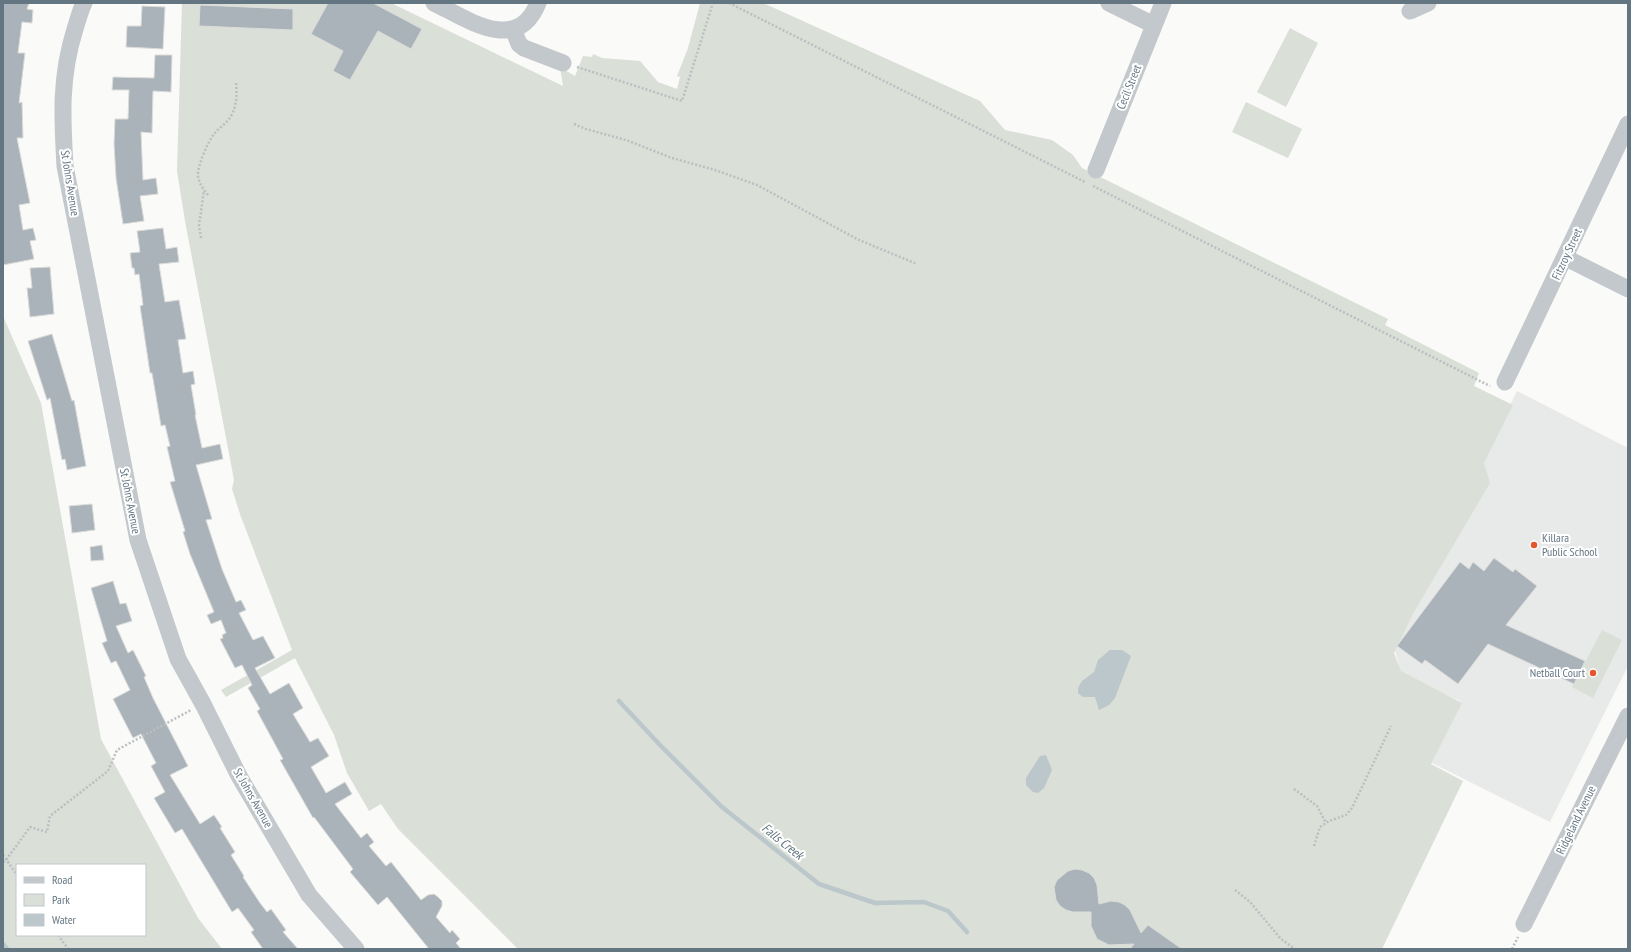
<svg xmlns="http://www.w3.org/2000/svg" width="1631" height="952" font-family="'PT Sans Narrow',sans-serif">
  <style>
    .built { fill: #e8e9e9 }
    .green { fill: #dadfd7; fill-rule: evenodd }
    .water { fill: #bbc7cb }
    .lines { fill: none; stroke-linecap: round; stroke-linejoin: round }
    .stream { stroke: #bbc7cb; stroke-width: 4.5 }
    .building { fill: #aab3b9; stroke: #dcdcda }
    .path { stroke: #bbbfc2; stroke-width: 2.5; stroke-dasharray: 2 2; stroke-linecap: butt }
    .street { stroke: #c3c8cc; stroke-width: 17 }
    .poi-dot { fill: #e4572e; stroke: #fff; stroke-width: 1.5 }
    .labels { text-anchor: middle; stroke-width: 4; stroke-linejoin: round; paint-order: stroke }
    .street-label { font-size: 12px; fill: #657683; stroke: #fff }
    .poi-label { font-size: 12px; fill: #657683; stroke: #fff; text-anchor: start }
    .water-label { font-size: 13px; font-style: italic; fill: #60757c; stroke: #fff }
  </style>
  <rect width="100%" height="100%" fill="#fafaf8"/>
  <!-- built -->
  <path class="built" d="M1517 391 1628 448V666L1550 822 1430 762 1460 701 1401 674 1393 643Z"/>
  <!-- green -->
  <path class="green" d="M182 3H391L563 86 560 67 575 76 583 56 592 57 593 54 602 58 640 61 658 82 677 89 680 77 677 76 688 48 700 3H763L980 101 1005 130 1052 140 1073 155 1082 168 1388 319 1385 325 1479 373 1474 386 1513 405 1484 463 1490 483 1414 612 1394 653 1401 671 1462 703 1431 764 1463 781 1382 949H518L398 829 381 804 369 811 347 773 334 735 295 658 226 697 221 690 292 650 241 517 232 489 234 480 185 221 177 171Z
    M1290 28 1318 43 1286 107 1257 92Z
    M1246 102 1302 129 1288 158 1232 132Z
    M3 316 41 403 101 739 198 918 222 949H3ZM17 865H145V935H17Z
    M1602 630 1622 640 1593 698 1572 687Z"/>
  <!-- water -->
  <path class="water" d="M1110 650H1122L1131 656 1115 698 1109 705 1099 710 1095 697H1083L1078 693V688L1082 681 1094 672 1098 660Z
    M1046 755 1052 770 1044 788 1038 793 1033 792 1026 785V778L1040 756Z"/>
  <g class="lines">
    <!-- stream -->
    <path class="stream" d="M619 701 660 745 722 807 819 884 875 903 924 902 948 911 967 932
      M3 944 7 949"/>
  </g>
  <!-- building -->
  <path class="building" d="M3 3H29L27 9 33 10 32 23 22 22 18 53H25L19 103 22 102 23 138H17L30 203 19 205 23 230 33 228 36 240 30 241 34 259 3 265Z
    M328 3H373L422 29 411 49 378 31 350 80 333 71 343 51 311 34Z
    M200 5 293 9V30L199 26Z
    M142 6 165 7 163 49 126 47 127 26H141Z
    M155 55H172L171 92 153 91 152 133 141 132 143 180 156 178 158 194 140 196 144 221 123 224 116 178 114 144 115 119H128L129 90H112L113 77 154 78Z
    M163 228 166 249 177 247 179 262 159 264 165 302 179 300 186 339 178 340 183 373 193 371 195 384 191 385 196 415H195L202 448 220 444 223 459 196 465 212 519 206 520 222 569 236 602 241 600 246 610 239 613 253 640 263 636 275 658 255 668 270 694 289 683 303 708 293 714 310 742 318 738 329 756 311 767 326 793 345 782 352 794 335 804 361 838 367 833 374 842 369 846 386 866 391 862 421 900 428 895 434 894 438 897 442 901V906L436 917 450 933 452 930 460 939 456 943 461 949H429L387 897 378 905 350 872 353 869 314 817 313 818 280 760 283 759 257 711 260 709 248 688 252 685 242 665 235 668 220 639 223 638 222 635 226 633 221 620 211 624 207 615 214 612 190 554 183 532 185 531 170 482 175 481 167 447 170 446 165 425 161 426 152 373H150L140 306 143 305 139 274 135 275 134 268H132L130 253 140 252 137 231Z
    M50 267 54 314 30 317 27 288H32L30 268Z
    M52 334 72 401 74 400 86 466 67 470 65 459 62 460 50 398 47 400 28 341Z
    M92 504 95 530 72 533 69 506Z
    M102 545 104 560 91 561 90 547Z
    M1494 558 1513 572 1515 569 1537 586 1506 625 1585 661 1574 684 1488 644 1458 684 1425 660 1422 664 1397 646 1460 562 1469 569 1473 562 1484 571Z
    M113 581 120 604 126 603 132 621 116 626 128 653 133 650 146 676 144 677 153 698 188 766 170 775 200 824 214 815 222 827 220 828 235 852 231 855 244 876 243 877 260 903 267 912 271 909 286 930 283 932 298 949H263L251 932 254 930 238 908 232 912 182 829 175 833 154 798 165 792 151 766 156 763 141 734 133 738 113 699 130 690 116 661 111 663 102 643 107 641 91 588Z
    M1075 869 1082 870 1089 873 1094 878 1097 885 1099 904 1111 901 1119 902 1125 905 1130 910 1141 933 1148 925 1182 949H1130L1134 944 1109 945 1097 939 1091 926V912H1073L1066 910 1060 906 1056 900 1054 887 1057 880 1068 871Z"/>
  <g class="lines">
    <!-- path -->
    <path class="path" d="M729 3 1085 182
      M577 67 682 101 713 3
      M574 124 586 129 626 140 672 158 715 170 757 185 859 240 917 264
      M1093 186 1490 386
      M208 195C204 190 199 184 198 176 197 166 208 142 214 134 219 128 227 123 231 116 237 105 237 95 236 83
      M201 238 199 226 204 190
      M1294 789 1317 806 1326 823
      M1314 846 1320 827 1329 821 1346 815 1352 808 1391 726
      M3 855 17 875
      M3 862 6 860 30 827 47 832 50 816 108 771 117 750 191 710
      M1235 890 1250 902 1281 939 1295 949
      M58 935 68 949
      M1512 949 1518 937"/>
    <!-- street -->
    <path class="street" d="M84 3C80 11 78 20 75 29 60 77 62 116 65 166L138 540 178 659 203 704 239 776 309 895 356 949
      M434 3C467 19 517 55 538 3
      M1109 3 1154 25
      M1410 11 1428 3
      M513 29 519 44 524 48 563 63
      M1096 170 1163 3
      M1566 258 1628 289
      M1505 382 1628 124
      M1524 924 1628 716"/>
  </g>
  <!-- markers -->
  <g class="poi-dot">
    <circle cx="1534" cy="545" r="4"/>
    <circle cx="1593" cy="673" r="4"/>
  </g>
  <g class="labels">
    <!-- street labels -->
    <g class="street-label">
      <text transform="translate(1129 87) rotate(-68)" y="4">Cecil Street</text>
      <text transform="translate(70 183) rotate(81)" y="4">St Johns Avenue</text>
      <text transform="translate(1567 254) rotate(-65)" y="4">Fitzroy Street</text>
      <text transform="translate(130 501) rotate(79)" y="4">St Johns Avenue</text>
      <text transform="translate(253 798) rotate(60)" y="4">St Johns Avenue</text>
      <text transform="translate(1576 820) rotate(-64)" y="4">Ridgeland Avenue</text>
    </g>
    <!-- poi labels -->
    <g class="poi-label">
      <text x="1542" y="542">Killara<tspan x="1542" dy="14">Public School</tspan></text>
      <text x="1585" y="677" text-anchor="end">Netball Court</text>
    </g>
    <!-- water labels -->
    <g class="water-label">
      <text transform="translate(783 841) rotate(39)" y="5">Falls Creek</text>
    </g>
  </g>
  <!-- border -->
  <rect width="1631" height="952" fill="none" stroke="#657683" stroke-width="8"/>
  <!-- legend -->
  <rect x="16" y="864" width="130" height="72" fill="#ffffff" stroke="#c1c8cd"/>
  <rect x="24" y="877" width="20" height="6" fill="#c3c8cc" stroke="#c1c8cd"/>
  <text x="52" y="884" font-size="12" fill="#657683">Road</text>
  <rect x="24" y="894" width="20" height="12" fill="#dadfd7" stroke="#c1c8cd"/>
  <text x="52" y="904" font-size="12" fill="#657683">Park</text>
  <rect x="24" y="914" width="20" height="12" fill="#bbc7cb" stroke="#c1c8cd"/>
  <text x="52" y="924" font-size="12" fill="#657683">Water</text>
</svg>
